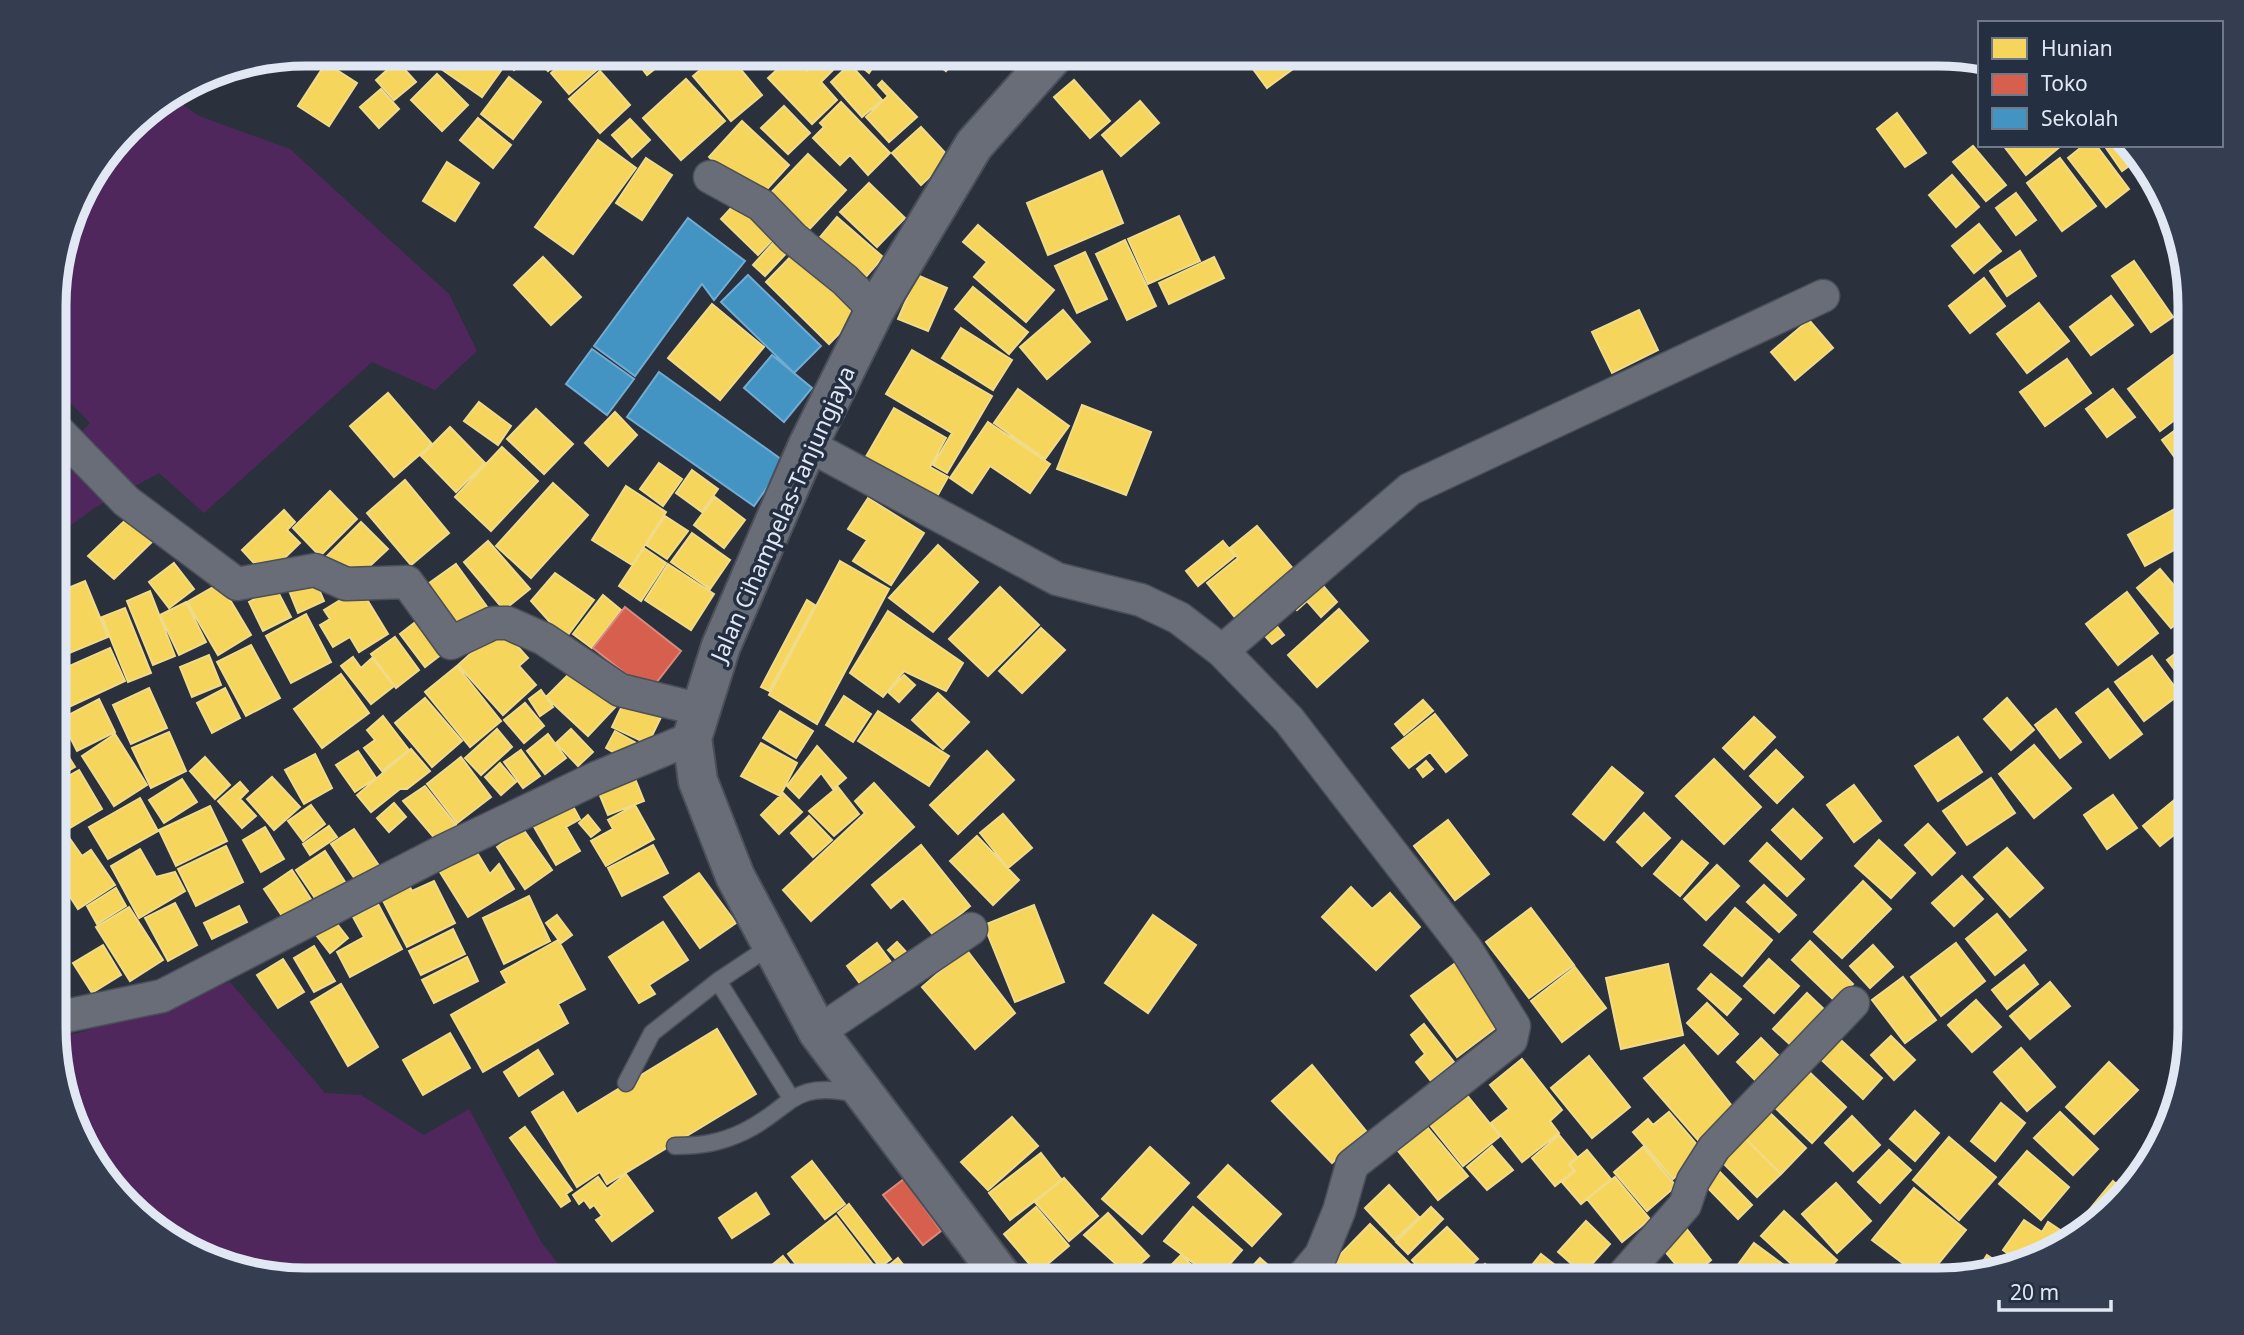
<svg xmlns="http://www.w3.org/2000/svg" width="2244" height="1335" font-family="'Noto Sans',sans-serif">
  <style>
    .green { fill: #50275c }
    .homes { fill: #f6d55c; stroke: #f0db8a; stroke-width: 2 }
    .shops { fill: #d6604d; stroke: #d9897f; stroke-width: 2 }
    .schools { fill: #4393c3; stroke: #72acd2; stroke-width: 2 }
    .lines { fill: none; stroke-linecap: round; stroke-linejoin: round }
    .service-casing { stroke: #4a4f59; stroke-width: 19 }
    .minor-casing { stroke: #4a4f59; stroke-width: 35 }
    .secondary-casing { stroke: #4a4f59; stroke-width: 42 }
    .service { stroke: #686d77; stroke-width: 16 }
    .minor { stroke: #686d77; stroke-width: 32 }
    .secondary { stroke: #686d77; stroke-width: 38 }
    .labels { text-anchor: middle; stroke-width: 7; stroke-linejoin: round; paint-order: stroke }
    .street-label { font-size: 23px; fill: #e1e8f4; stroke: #252f42 }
    .rim { fill: none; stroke: #e1e8f4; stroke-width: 9 }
  </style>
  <rect width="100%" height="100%" fill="#2b313c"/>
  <!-- green -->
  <path class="green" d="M172 97 199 116 290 149 449 294 477 351 435 390 372 362 204 513 159 473 96 507 56 536V458L90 423 56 388V274L80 195 107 169 104 164 140 117Z
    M230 982 325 1093 361 1095 424 1135 469 1109 541 1242 572 1281H306L180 1247 97 1168 56 1061V1036L79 1033Z"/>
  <!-- homes -->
  <path class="homes" d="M408 54H437L429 67Z
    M441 54H489L505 65 482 97 434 64Z
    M500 54H530L531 55 514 70Z
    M533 54H567L548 71Z
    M573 54H615L569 94 551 73Z
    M631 54H674L647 75Z
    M719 54H728L762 95 731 121 693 76Z
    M826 54 838 65 821 82 837 100 812 124 768 78 792 56 807 71Z
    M846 54H882L869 73Z
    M923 54H958L946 71Z
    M1242 54H1309L1311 56 1267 88Z
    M397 61 416 82 394 100 376 80Z
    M326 63 357 83 329 126 298 106Z
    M850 64 882 100 862 117 831 82Z
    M600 71 630 105 600 133 569 99Z
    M437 74 468 105 442 131 411 100Z
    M509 77 541 102 513 139 481 114Z
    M686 79 725 121 681 160 643 118Z
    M1074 80 1110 121 1090 138 1054 97Z
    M882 81 917 117 889 142 866 117 888 96 878 85Z
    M381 89 399 109 379 128 360 107Z
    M1140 101 1159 123 1121 156 1102 135Z
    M841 102 890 153 868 175 850 155 840 165 813 138 824 127 820 123Z
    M784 106 810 133 788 154 761 128Z
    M1897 113 1926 153 1905 167 1877 129Z
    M478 118 511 145 493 168 460 140Z
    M630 119 650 140 632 157 612 135Z
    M742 121 789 165 756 201 709 157Z
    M921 127 950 158 921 185 892 153Z
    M598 140 636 168 573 254 535 227Z
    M2003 145H2062L2026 175Z
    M2084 145H2096L2129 189 2106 207 2068 158Z
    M2104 145H2124L2139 159 2122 171Z
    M1973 146 2006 185 1986 201 1953 162Z
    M808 154 846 190 802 237 764 200Z
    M646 158 672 175 642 220 616 203Z
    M2060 158 2096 206 2062 231 2027 183Z
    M447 162 479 183 455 221 423 201Z
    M1102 171 1123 223 1048 255 1027 203Z
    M1952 175 1979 207 1956 227 1929 195Z
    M869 183 905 218 877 247 840 212Z
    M2016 193 2036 220 2016 235 1996 208Z
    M743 195 781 231 758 255 721 219Z
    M1179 216 1200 261 1148 284 1128 239Z
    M837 217 883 257 857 287 811 248Z
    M1979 224 2001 251 1974 273 1952 246Z
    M978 225 1054 290 1026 322 974 277 987 262 963 242Z
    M781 234 794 245 765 276 753 265Z
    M1125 240 1156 306 1127 320 1096 254Z
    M801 246 864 308 829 344 766 282Z
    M2020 251 2036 276 2007 296 1990 271Z
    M1085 252 1107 299 1077 313 1055 266Z
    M543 257 581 297 551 325 514 285Z
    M1214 257 1224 278 1169 304 1159 283Z
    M2134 261 2173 317 2151 332 2112 276Z
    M917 275 947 288 928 331 898 319Z
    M1984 278 2005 306 1970 333 1949 306Z
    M973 287 1028 332 1009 354 955 309Z
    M2111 296 2133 325 2091 355 2070 327Z
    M2039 303 2069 341 2027 373 1997 334Z
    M712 304 764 347 720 400 668 358Z
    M1063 310 1090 342 1047 379 1020 347Z
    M1639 310 1658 350 1612 373 1592 332Z
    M1809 320 1833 348 1795 380 1771 352Z
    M961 328 1012 360 993 390 942 358Z
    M912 350 992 396 947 473 933 465 952 433 886 394Z
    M2180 350 2189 363V409L2160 431 2128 389Z
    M2067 359 2091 393 2045 426 2020 392Z
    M1018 389 1069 426 1045 459 994 423Z
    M2113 389 2135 417 2107 437 2086 409Z
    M388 393 432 444 394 477 350 426Z
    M479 402 511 426 498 445 464 421Z
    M1082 405 1151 432 1126 495 1057 469Z
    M894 408 946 438 930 467 948 477 935 500 864 460Z
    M536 409 573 444 544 474 507 439Z
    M615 412 637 435 608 466 585 443Z
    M2189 420V449L2176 459 2162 440Z
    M988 422 1050 464 1030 493 990 466 972 493 950 478Z
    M450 427 485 463 456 492 421 456Z
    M502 447 538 481 491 531 455 497Z
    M659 463 682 479 663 506 640 489Z
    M692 470 718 489 702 512 676 493Z
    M405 480 449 533 411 565 367 513Z
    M553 483 588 515 531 578 496 546Z
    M626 486 666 512 632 565 592 540Z
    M330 491 357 519 320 556 293 528Z
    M715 497 745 520 724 548 694 525Z
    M868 498 924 533 891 585 853 561 867 540 848 529Z
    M2189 501V542L2145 566 2128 535Z
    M284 510 295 522 287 530 300 543 266 576 242 550Z
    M134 512 158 536 114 579 88 556Z
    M665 516 688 531 667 559 646 545Z
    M361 522 388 549 357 578 324 559Z
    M1257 526 1301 578 1242 626 1207 583 1238 558 1230 548Z
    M692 533 730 560 710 589 671 562Z
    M488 541 530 589 504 610 464 562Z
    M1223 541 1235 556 1198 586 1186 571Z
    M938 545 978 582 933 632 889 598Z
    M644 548 666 563 641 601 619 586Z
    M840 561 889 589 817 724 769 695Z
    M174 563 194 589 169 608 149 582Z
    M456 564 493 615 462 637 425 586Z
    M668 564 714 594 691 630 645 600Z
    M2160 569 2189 603V613L2171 628 2137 588Z
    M555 573 594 600 565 639 531 601Z
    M314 578 324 601 298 613 288 588Z
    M1318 580 1337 602 1321 617 1307 601 1297 610 1291 603Z
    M85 581 108 637 67 654 56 629V593Z
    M220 583 251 635 218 655 187 602Z
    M1000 587 1039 625 988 676 949 639Z
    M276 588 291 617 263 631 249 602Z
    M360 588 388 634 359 652 350 637 333 647 320 625 330 619 324 610Z
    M150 591 175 656 153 665 127 601Z
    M2127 592 2158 633 2118 665 2086 624Z
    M603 595 621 610 592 648 573 634Z
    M807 600 815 605 769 691 761 687Z
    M186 602 206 642 179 655 160 615Z
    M125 608 151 673 128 682 102 617Z
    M1339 609 1368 641 1317 687 1288 655Z
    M888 611 963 663 946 691 904 671 883 697 850 673Z
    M306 614 331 662 291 683 266 636Z
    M422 617 447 650 425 667 400 634Z
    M1272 620 1284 635 1272 644 1260 630Z
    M500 627 528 658 519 666 536 685 503 715 458 665Z
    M1041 628 1065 650 1022 693 999 671Z
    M395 637 419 670 396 688 371 654Z
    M2189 643V689L2167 660Z
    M251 645 280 698 246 716 217 662Z
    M110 648 125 681 56 713V672Z
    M209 655 221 685 192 697 180 667Z
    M2152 656 2180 694 2144 721 2115 682Z
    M353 657 361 668 372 658 394 686 371 704 341 666Z
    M579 664 620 702 588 736 546 697Z
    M457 666 501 721 470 747 425 692Z
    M341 674 369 713 322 748 294 709Z
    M904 675 915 685 899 702 888 692Z
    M149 688 167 728 131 744 113 705Z
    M225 688 240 718 212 733 197 703Z
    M2108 689 2142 734 2110 758 2076 713Z
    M541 690 553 707 540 716 529 699Z
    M938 693 969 722 943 749 912 720Z
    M844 696 871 714 853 742 826 725Z
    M425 698 462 741 432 767 395 723Z
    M2007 698 2034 730 2011 750 1984 719Z
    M99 699 115 732 77 751 61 719Z
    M1423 700 1433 711 1404 735 1395 724Z
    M624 702 664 711 648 744 612 727Z
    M525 703 544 726 524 743 504 720Z
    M2056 709 2081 742 2060 758 2035 725Z
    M780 711 813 731 796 758 763 738Z
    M878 711 949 756 929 786 858 741Z
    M1435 714 1467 755 1446 772 1430 752 1409 768 1392 748Z
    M383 716 409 750 382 771 364 748 375 740 367 730Z
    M1754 717 1775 737 1744 769 1723 748Z
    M497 729 512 747 481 775 465 758Z
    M571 729 593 752 578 766 556 743Z
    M615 731 640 745 629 762 606 748Z
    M169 732 186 771 151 788 132 748Z
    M115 734 147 785 114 806 82 756Z
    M548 734 566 758 545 774 527 751Z
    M56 736 75 767 56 778Z
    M1958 737 1982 772 1938 801 1915 766Z
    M761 743 797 763 780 796 741 776Z
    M2034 745 2071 788 2034 818 1999 774Z
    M817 746 846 778 833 789 821 773 799 798 787 786Z
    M411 749 430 771 407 789H400L371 812 357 795Z
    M521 750 540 776 523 788 504 762Z
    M1776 750 1803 777 1777 803 1750 776Z
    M358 751 376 778 355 792 336 765Z
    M987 751 1014 780 958 834 930 805Z
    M315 754 332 788 304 804 285 770Z
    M205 757 230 785 215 799 190 771Z
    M461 757 491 797 457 823 427 784Z
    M1714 759 1761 807 1724 844 1676 796Z
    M1426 761 1433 769 1423 777 1417 769Z
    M500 763 516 782 501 795 485 777Z
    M1612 767 1643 793 1604 840 1573 814Z
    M79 770 102 809 70 828 56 806V783Z
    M632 771 644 801 608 815 596 786Z
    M272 777 300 807 274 830 247 799Z
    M1991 778 2015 813 1967 845 1943 811Z
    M182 779 197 802 164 823 149 800Z
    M240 782 248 791 240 799 256 816 242 828 218 801Z
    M874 783 914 827 811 921 783 890 865 813 855 801Z
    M1854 785 1881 821 1854 842 1827 805Z
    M425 786 456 825 436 840 403 801Z
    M838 787 859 814 834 836 809 811Z
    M783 793 802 812 779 834 761 815Z
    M2183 793 2189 800V823L2160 846 2143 826Z
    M2113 795 2137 828 2107 849 2084 815Z
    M140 798 158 831 108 859 89 827Z
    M569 799 580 819 566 827 580 851 556 865 530 820Z
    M394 803 406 817 389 832 377 818Z
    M311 805 325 824 303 841 288 821Z
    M635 805 654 839 606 866 591 841 613 829 608 820Z
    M210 806 227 841 176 866 159 830Z
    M1793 809 1822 838 1801 859 1772 830Z
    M1644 813 1670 838 1642 866 1617 842Z
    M1003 814 1032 848 1008 868 980 833Z
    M588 815 600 830 591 837 579 823Z
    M809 816 832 840 813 857 791 833Z
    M1448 820 1489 874 1455 900 1414 846Z
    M1928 824 1955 853 1932 875 1905 845Z
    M329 826 337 837 310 855 303 844Z
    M265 827 284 859 261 872 243 840Z
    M354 829 384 873 361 888 331 844Z
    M523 829 552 870 525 889 497 847Z
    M68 836 82 856 91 850 115 885 78 909 56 875V844Z
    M977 836 1019 880 993 905 950 861Z
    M1879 840 1915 873 1891 898 1855 866Z
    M1682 841 1708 863 1680 896 1654 874Z
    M1767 843 1804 879 1787 896 1750 861Z
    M653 845 668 873 622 896 608 868Z
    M921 845 970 906 934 936 903 898 891 908 872 885Z
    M226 846 243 882 196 906 178 869Z
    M2007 848 2043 888 2010 917 1974 877Z
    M140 849 156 877 175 872 185 891 139 918 111 866Z
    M325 851 349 888 321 907 296 870Z
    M476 851 490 874 499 864 514 889 468 917 440 872Z
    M1717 865 1739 886 1706 920 1684 899Z
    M292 870 316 907 288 925 264 889Z
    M699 873 736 923 700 948 664 897Z
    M404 876 412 891 434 881 455 923 407 947 377 889Z
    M1962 876 1983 899 1954 926 1932 903Z
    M1863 881 1891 909 1842 958 1814 932Z
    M1764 885 1796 915 1779 932 1747 902Z
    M1351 887 1372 909 1390 893 1420 927 1376 970 1322 917Z
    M116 888 126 906 97 924 87 906Z
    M529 896 550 941 504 964 483 918Z
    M175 903 197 945 168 961 145 918Z
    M378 904 402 949 350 977 337 952 364 937 353 917Z
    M1034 905 1064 982 1015 1002 984 925Z
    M239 906 247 922 212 939 204 923Z
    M129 907 163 960 130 981 96 927Z
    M1531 908 1574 965 1529 998 1486 942Z
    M1735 908 1772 940 1742 976 1704 945Z
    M1997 914 2026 950 1995 975 1966 939Z
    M557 915 572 935 561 943 546 923Z
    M1153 915 1196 945 1148 1013 1105 983Z
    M334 920 348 938 330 953 316 935Z
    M663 922 688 960 649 985 655 994 639 1003 609 957Z
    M453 929 465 954 421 975 409 951Z
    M558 940 585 989 558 1004 568 1023 483 1072 451 1015 507 983 501 972Z
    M1810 941 1853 984 1836 1002 1792 960Z
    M897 942 908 954 899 962 888 950Z
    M877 943 894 966 864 989 847 966Z
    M1956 943 1985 981 1941 1016 1911 977Z
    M103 945 121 975 92 993 73 963Z
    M1873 945 1893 967 1870 988 1850 966Z
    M314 946 335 981 314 992 294 958Z
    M966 949 1015 1013 975 1049 922 987Z
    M467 957 478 981 434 1003 422 980Z
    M283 959 304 992 278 1008 257 975Z
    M1769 959 1799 986 1774 1013 1744 986Z
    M1457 962 1502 1023 1457 1057 1411 996Z
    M1668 964 1683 1035 1621 1049 1606 978Z
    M2024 965 2038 984 2007 1009 1992 990Z
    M1575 967 1606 1008 1562 1042 1531 1001Z
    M1711 974 1741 999 1727 1015 1698 989Z
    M1903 977 1936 1020 1905 1043 1872 1000Z
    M2050 982 2070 1006 2030 1039 2010 1016Z
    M341 984 378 1047 348 1066 311 1002Z
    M1807 993 1827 1012 1794 1048 1773 1029Z
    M1976 1000 2001 1027 1972 1052 1948 1025Z
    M1707 1003 1738 1034 1718 1054 1687 1023Z
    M1424 1024 1454 1062 1431 1081 1416 1062 1425 1054 1411 1035Z
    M717 1029 756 1094 607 1184 600 1172 577 1187 532 1112 563 1092 577 1114Z
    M1830 1030 1882 1078 1863 1099 1811 1050Z
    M450 1033 470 1068 423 1095 403 1060Z
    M1891 1036 1915 1060 1894 1080 1871 1055Z
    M1761 1038 1782 1059 1758 1083 1737 1062Z
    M1684 1045 1739 1115 1704 1147 1644 1078Z
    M2021 1048 2055 1087 2027 1111 1994 1072Z
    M538 1050 553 1074 519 1096 504 1072Z
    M1589 1056 1630 1107 1592 1138 1551 1088Z
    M1522 1059 1562 1110 1550 1121 1559 1133 1522 1162 1491 1123 1509 1109 1490 1085Z
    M2109 1062 2138 1090 2094 1134 2066 1107Z
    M1312 1065 1366 1131 1332 1163 1272 1101Z
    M1803 1066 1846 1107 1812 1143 1769 1102Z
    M1457 1083 1500 1136 1463 1166 1426 1120Z
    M2001 1103 2025 1123 1995 1161 1971 1141Z
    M1764 1107 1806 1148 1781 1174 1739 1132Z
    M1915 1111 1939 1133 1915 1161 1890 1139Z
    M1669 1112 1704 1153 1673 1179 1633 1132 1648 1119 1653 1125Z
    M2060 1112 2098 1149 2073 1175 2034 1138Z
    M1852 1116 1880 1145 1853 1171 1825 1143Z
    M1012 1117 1038 1146 988 1190 961 1162Z
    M525 1127 572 1190 566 1194 570 1201 561 1207 510 1138Z
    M1427 1127 1468 1176 1438 1200 1398 1151Z
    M1739 1132 1781 1174 1757 1197 1716 1156Z
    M1559 1135 1577 1157 1569 1164 1574 1171 1555 1186 1532 1158Z
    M1949 1137 1996 1177 1959 1220 1913 1180Z
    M1492 1146 1513 1170 1487 1190 1467 1167Z
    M1150 1147 1189 1183 1142 1234 1102 1199Z
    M1643 1147 1676 1186 1647 1211 1614 1172Z
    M1587 1150 1611 1179 1581 1204 1562 1182 1575 1171 1570 1164Z
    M1889 1150 1911 1170 1880 1203 1858 1182Z
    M2027 1151 2069 1187 2041 1220 1999 1184Z
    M1041 1153 1062 1180 1010 1220 989 1193Z
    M812 1161 845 1204 825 1219 792 1177Z
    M1228 1165 1281 1214 1252 1246 1198 1197Z
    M1716 1168 1752 1205 1738 1219 1702 1182Z
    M626 1174 653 1211 612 1241 596 1220 602 1216 594 1205 590 1208 584 1200 579 1204 573 1195 598 1177 607 1189Z
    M1615 1177 1650 1219 1622 1242 1587 1199Z
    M1064 1178 1098 1216 1069 1241 1035 1202Z
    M2113 1181 2122 1189 2095 1215 2089 1210Z
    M1836 1183 1871 1221 1837 1253 1802 1214Z
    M1389 1185 1419 1217 1395 1240 1365 1208Z
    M1914 1188 1966 1230 1925 1280 1872 1240Z
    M756 1193 769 1214 732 1238 719 1218Z
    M849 1204 891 1259 880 1267 838 1213Z
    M1036 1207 1069 1246 1037 1273 1004 1234Z
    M1193 1207 1242 1250 1216 1280 1164 1241Z
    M1431 1207 1443 1219 1408 1254 1396 1242Z
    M1784 1211 1837 1260 1818 1280H1809L1761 1236Z
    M1108 1213 1149 1256 1123 1280H1100L1117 1265 1084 1235Z
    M836 1216 875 1267 857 1281H809L788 1254Z
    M2024 1220 2042 1232 2048 1222 2072 1238 2064 1247 2018 1261 2003 1250Z
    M1586 1221 1610 1244 1583 1274 1558 1252Z
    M1370 1224 1416 1270 1406 1280H1352L1333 1262Z
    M1447 1227 1478 1259 1455 1280H1410L1421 1270 1412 1260Z
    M1686 1228 1711 1260 1688 1279 1662 1248Z
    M1754 1243 1792 1271 1785 1280H1749L1734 1270Z
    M1541 1254 1574 1280H1520Z
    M1181 1255 1207 1280H1157Z
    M1987 1255 2002 1265 1975 1274Z
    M783 1256 803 1281H765L760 1275Z
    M898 1258 912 1276 906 1281H870Z
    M1260 1258 1285 1280H1240Z
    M1485 1264 1500 1280H1467Z"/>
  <!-- shops -->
  <path class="shops" d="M625 607 681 651 649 692 593 648Z
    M904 1179 941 1231 923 1245 883 1195Z"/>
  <!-- schools -->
  <path class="schools" d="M688 218 745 261 714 300 702 284 635 376 594 346Z
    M748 275 821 346 794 373 721 302Z
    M592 349 634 379 607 415 566 384Z
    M772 355 812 388 784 422 744 388Z
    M659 372 785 462 754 506 627 417Z"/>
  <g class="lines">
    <!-- service casing -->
    <g class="service-casing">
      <path id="service" d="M718 981 791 1098
        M626 1083 652 1033 718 981 772 945
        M675 1146C700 1146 720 1143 743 1132 792 1109 790 1079 856 1094"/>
    </g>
    <!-- minor casing -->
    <g class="minor-casing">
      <path id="minor" d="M710 177 761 205 793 238 845 280 875 310
        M56 429 126 501 237 584 315 570 346 584 407 582 451 643 493 623H508L544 639 620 690 702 710
        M808 445 1057 579 1141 600 1179 618 1222 651 1289 720 1466 949 1514 1026 1511 1040 1352 1165 1339 1211 1321 1255 1300 1280
        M1222 651 1410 489 1823 296
        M56 1018 162 996 443 851 596 778 692 738
        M818 1032 971 929
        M1619 1280 1685 1205 1693 1181 1714 1148 1853 1003"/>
    </g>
    <!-- secondary casing -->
    <g class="secondary-casing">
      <path id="secondary" d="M1005 1281 818 1032 735 876 698 781 692 738 721 646 767 539 808 445 875 310 974 145 1055 54"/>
    </g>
    <!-- service -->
    <use href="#service" class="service"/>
    <!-- minor -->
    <use href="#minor" class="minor"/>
    <!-- secondary -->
    <use href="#secondary" class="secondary"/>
  </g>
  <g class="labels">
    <!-- street labels -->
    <g class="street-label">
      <text transform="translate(783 514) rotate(-66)" y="8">Jalan Cihampelas-Tanjungjaya</text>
    </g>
  </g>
  <!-- crop -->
  <path d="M0 0H2244V1335H0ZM306 66H1938A240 240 0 0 1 2178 306V1028A240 240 0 0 1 1938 1268H306A240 240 0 0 1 66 1028V306A240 240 0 0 1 306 66Z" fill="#343e50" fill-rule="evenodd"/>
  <path class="rim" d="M306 66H1938A240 240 0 0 1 2178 306V1028A240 240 0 0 1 1938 1268H306A240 240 0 0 1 66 1028V306A240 240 0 0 1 306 66Z"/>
  <!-- legend -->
  <rect x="1978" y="21" width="245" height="126" fill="#252f42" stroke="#707989" stroke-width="2"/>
  <rect x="1992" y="38" width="35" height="21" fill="#f6d55c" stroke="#707989" stroke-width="2"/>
  <text x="2041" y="56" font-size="21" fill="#e1e8f4">Hunian</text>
  <rect x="1992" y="74" width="35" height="21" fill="#d6604d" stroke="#707989" stroke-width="2"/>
  <text x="2041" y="91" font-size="21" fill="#e1e8f4">Toko</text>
  <rect x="1992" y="108" width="35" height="21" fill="#4393c3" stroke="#707989" stroke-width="2"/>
  <text x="2041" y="126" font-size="21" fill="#e1e8f4">Sekolah</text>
  <!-- scale -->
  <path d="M1999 1300v10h112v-10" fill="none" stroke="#e1e8f4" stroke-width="3.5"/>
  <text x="2010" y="1300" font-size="21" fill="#e1e8f4" stroke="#252f42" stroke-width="5" paint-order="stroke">20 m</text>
</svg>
